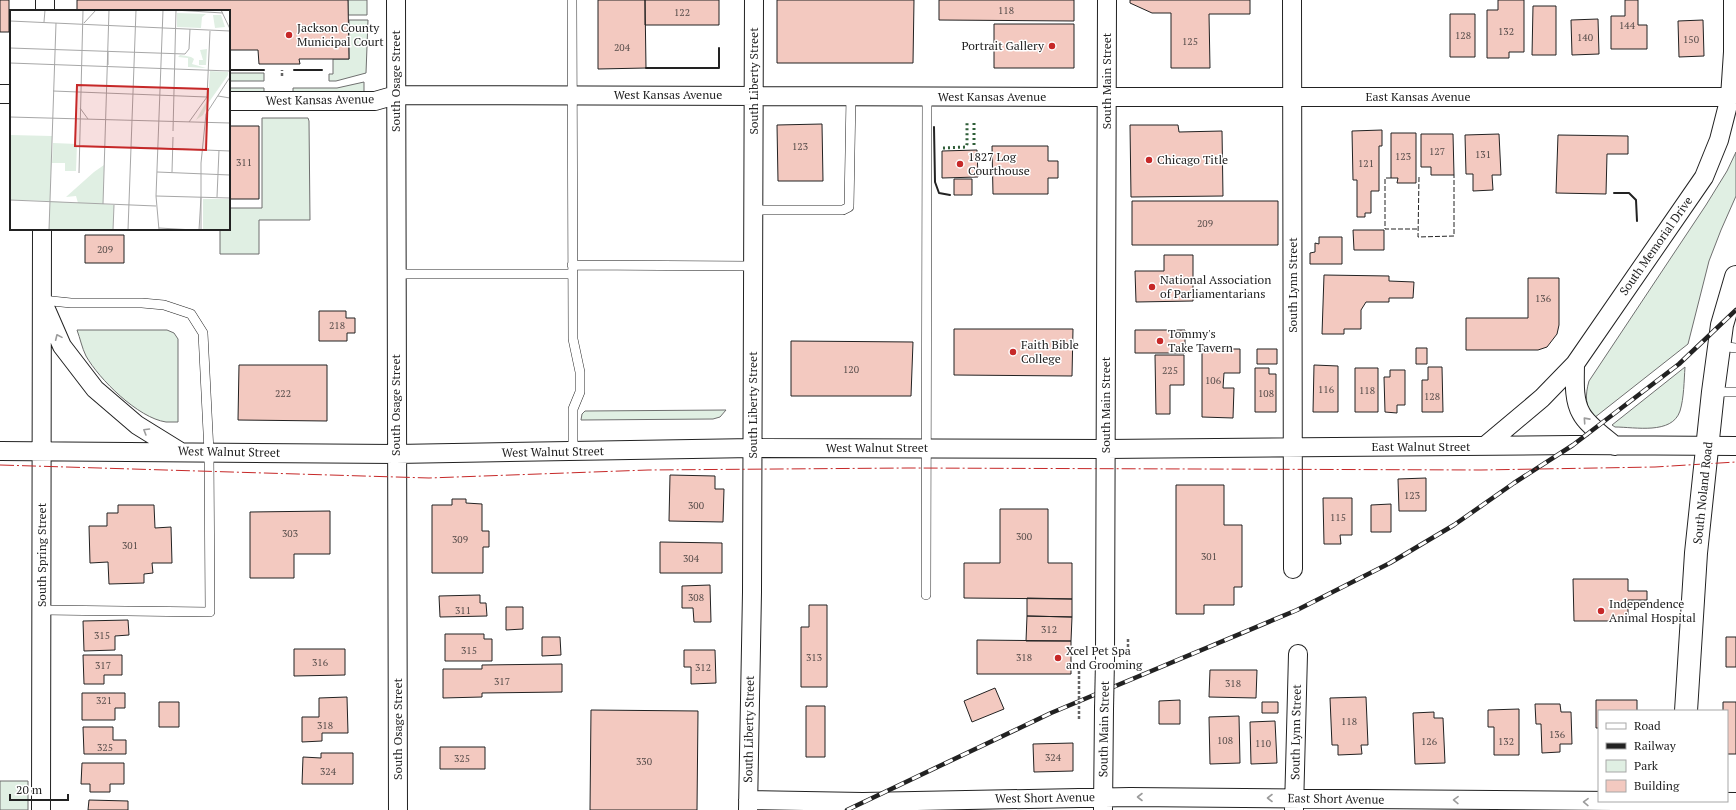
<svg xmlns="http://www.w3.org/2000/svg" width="1736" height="810" font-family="'PT Serif',serif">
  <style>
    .green { fill: #e0efe3; stroke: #6f6f6f }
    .building { fill: #f3c9c0; stroke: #222 }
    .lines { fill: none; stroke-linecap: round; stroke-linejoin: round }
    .service-casing { stroke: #222; stroke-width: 10 }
    .minor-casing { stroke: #222; stroke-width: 20 }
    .primary-casing { stroke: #222; stroke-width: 24 }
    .path { stroke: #646464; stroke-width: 2.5; stroke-dasharray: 3 2; stroke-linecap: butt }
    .service { stroke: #fff; stroke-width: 9 }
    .minor { stroke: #fff; stroke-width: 18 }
    .primary { stroke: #fff; stroke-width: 22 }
    .rail-casing { stroke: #222; stroke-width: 4.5 }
    .rail { stroke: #fff; stroke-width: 3; stroke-dasharray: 9; stroke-linecap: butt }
    .minor-bridge-casing { stroke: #222; stroke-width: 20; stroke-linecap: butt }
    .path-bridge { stroke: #646464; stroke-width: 2.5; stroke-dasharray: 3 2; stroke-linecap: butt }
    .minor-bridge { stroke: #fff; stroke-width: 18 }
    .hedge { stroke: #2f5e38; stroke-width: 3; stroke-dasharray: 2 3; stroke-linecap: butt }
    .fence { stroke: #222; stroke-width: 1; stroke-dasharray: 5 2; stroke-linecap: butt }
    .wall { stroke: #222; stroke-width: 2 }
    .power { stroke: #c62828; stroke-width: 1; stroke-dasharray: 14 3 2 3; stroke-linecap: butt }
    .oneway { stroke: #9c9c9c }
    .poi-dot { fill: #c62828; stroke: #fff; stroke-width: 1.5 }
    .labels { text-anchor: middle; stroke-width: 3; stroke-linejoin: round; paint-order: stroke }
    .number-label { font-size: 10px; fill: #564c4a }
    .poi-label { font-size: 12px; fill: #222; stroke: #fff; text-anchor: start }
    .street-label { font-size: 12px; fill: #222; stroke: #fff }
    .inset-road { fill: none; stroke: #a7a7a7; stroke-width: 1 }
    .view { fill: #c62828; fill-opacity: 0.15; stroke: #c62828; stroke-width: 2 }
    .inset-edge { fill: none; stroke: #222; stroke-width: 2 }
  </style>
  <rect width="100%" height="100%" fill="#fff"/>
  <!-- green -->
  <path class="green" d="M348 0H367V15H348Z
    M349 20H368L366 73 336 81H329V74H333V59H349Z
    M229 73H264V81H229Z
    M364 82V93H293V88H337Z
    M229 88H264V92H229Z
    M262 118H308L309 121 310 220H259V254H220V229H229V208H262Z
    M1736 152V196L1721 230 1709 261 1688 344 1594 418C1585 407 1585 395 1589 381L1706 205 1727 171Z
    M77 330H167L174 333 178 339V422C174 422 170 422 166 422 138 418 99 379 86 356 82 348 80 338 77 330Z
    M1685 367C1684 381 1684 398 1680 411 1672 435 1635 427 1615 427L1612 425Z
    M726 410 720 417 713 419 581 420 582 414 585 411Z
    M0 781H28V810H0Z"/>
  <!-- building -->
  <path class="building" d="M0 0H9V32H0Z
    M77 0H348L349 59H299L300 64H259L258 50H229V11H77Z
    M598 0H645L646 68 598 69Z
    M645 0H719V25H645Z
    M777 0H914L913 63H777Z
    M939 0H1074V21L939 20Z
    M1130 0H1250V14H1209L1210 68H1171V13H1152L1130 3Z
    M1498 0H1524V52H1509V58H1487V10H1498Z
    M1625 0H1638V25H1647V49H1611V16H1625Z
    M1533 6H1556V55H1532Z
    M1450 14H1475V57H1450Z
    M1598 19 1599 54 1572 55 1571 20Z
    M1703 20 1704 56 1679 57 1678 21Z
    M994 24H1074V68H994Z
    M822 124 823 181H778L777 125Z
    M1130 125H1178L1179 132 1222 131 1223 196 1131 197Z
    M229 126H259V199H229Z
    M1382 130V146H1379V191H1371V213H1365V217H1357V180H1353L1352 131Z
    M1391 133H1416V183H1397L1398 178H1391Z
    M1421 134H1453L1454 175H1431V167H1421Z
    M1499 134 1501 175H1492L1493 190 1473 191V174H1466L1465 135Z
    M1558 135 1628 136V154H1607L1606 194 1556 193Z
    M992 146H1048V161H1058V178H1048V194H993Z
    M977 150 978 177 942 178V151Z
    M954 179H972V195H954Z
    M1132 201H1278V245H1132Z
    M1353 230H1384V250H1354Z
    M85 235H124V263H85Z
    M1319 237H1342V264H1310V253L1315 252V243L1319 244Z
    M1164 255H1193V301L1136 302 1135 271H1164Z
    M1324 275 1389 276V281L1414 282 1413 298H1389V302H1366L1361 310V329H1344V334H1322Z
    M1528 278H1559V325L1557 334 1547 347 1538 350H1466V318H1528Z
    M319 311H346V318H355V333H347V341H319Z
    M954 329H1073L1072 376 954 375Z
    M1135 330H1185V353H1135Z
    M791 341 913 342 911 396H791Z
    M1416 348H1427V364H1416Z
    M1202 349H1240V373H1224L1223 388H1234L1233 418 1202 417Z
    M1257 349H1277V364H1257Z
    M1155 355H1184V385H1170V414H1156Z
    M239 365H327V421L238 420Z
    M1314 365 1338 366V412H1313Z
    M1428 367H1442L1443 412H1422V380H1428Z
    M1255 368H1269V374H1276V412H1255Z
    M1355 368H1378V412H1355Z
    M1390 370H1405V405H1397V413L1385 412 1384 377H1390Z
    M670 475 715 476V489H724L723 522 669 521Z
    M1426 478V511H1399L1398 479Z
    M1176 485H1224V525H1242V587H1234V605H1204V614H1176Z
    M1323 498H1352V535H1340L1341 544H1324Z
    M452 499H466V503L482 504V531H489V547H483V573H432V505H452Z
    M1391 504V532H1371V505Z
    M118 505H154L155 528 171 527 172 563H152L153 573 144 574V583L109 584 108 562 90 563 89 526H107V513H118Z
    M1000 509H1048V563H1072V599L964 598V563H1000Z
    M330 511V554H294V578H250V512Z
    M660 542 722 543V573H660Z
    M1573 579H1628V591H1647V600H1628V621H1574Z
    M710 585 711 622H694L693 608H682V586Z
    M480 595V603H486L487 616 440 617 439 596Z
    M1027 598 1072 599V617L1027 616Z
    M809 605H827V687H801V627H809Z
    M506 607H523V629L506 630Z
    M1027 616 1072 617 1071 641H1026Z
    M128 620 129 635 115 636V650L84 651 83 621Z
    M445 634H484V639H492V661H445Z
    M542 637H560L561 655 542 656Z
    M1726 637H1736V667H1726Z
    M977 640 1071 641V674H977Z
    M294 649H345V675L294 676Z
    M684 650H715L716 683 691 684V667H684Z
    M83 655H122V675H104V684H84Z
    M562 664V692L482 693V697L443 698V669H482V665Z
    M1210 670H1257L1256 698 1209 697Z
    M995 688 1004 709 972 722 964 701Z
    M82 693H125V708H115V720H82Z
    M347 697 348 733H322V741L302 742V717H319V698Z
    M1366 697 1368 745H1361L1362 754 1338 755V745H1332L1330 698Z
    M1180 700V724H1159V701Z
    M1596 700H1637V711H1599V728H1596Z
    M159 702H179V727H159Z
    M1262 702H1278V713H1262Z
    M1723 702H1736V754H1727V711H1723Z
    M1535 704H1560L1561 712H1571L1572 744H1560V752L1542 753 1541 724H1536Z
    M806 706H825V757H806Z
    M1519 709V755H1494V727H1488V710Z
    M591 710 698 711 697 810H590Z
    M1434 712V718H1443L1445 763 1415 764 1413 713Z
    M1239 716 1240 763 1210 764 1209 717Z
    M1275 721 1277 763 1251 764 1250 722Z
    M83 727H113V740H126V754H84Z
    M1073 743V771L1034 772 1033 744Z
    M440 747H485V769H440Z
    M321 753H353V784H302L303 757 321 758Z
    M82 763H124V784H110V792H90V784H81Z
    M89 800 128 801V810H88Z"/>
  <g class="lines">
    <!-- service casing -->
    <g class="service-casing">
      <path id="service" d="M572 0 573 339 580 372V392L573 409V451
        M753 210H843L849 207 851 96
        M572 265 753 266
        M396 274H572
        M42 300 71 303H142L164 305 191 314 203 333 209 452 210 612 42 610
        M1720 346 1736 348
        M1713 392H1736
        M926 595 927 97"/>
    </g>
    <!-- minor casing -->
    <g class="minor-casing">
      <path id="minor" d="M396 0 398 810
        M1292 0 1293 569
        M45 11V0
        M0 94H11
        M229 101H375L396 95 1078 97H1730
        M45 307 62 346 95 389 137 425 179 451
        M1575 364C1575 379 1573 399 1581 413 1587 425 1605 437 1615 446
        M1485 446 1542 398 1575 364 1704 177 1719 140 1730 97 1733 52V0
        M0 451 396 454 753 448 1106 449 1573 445 1736 446
        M1105 660 1107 0
        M748 800 863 802 1130 797 1736 802
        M1294 809 1298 654
        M41 810 42 229
        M748 810 752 592 754 0
        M1103 810 1104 709"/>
    </g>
    <!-- primary casing -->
    <g class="primary-casing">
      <path id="primary" d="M1686 711 1696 553 1713 392 1722 325 1736 277
        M1681 810 1682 801"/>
    </g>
    <!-- path -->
    <path class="path" d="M282 76V70
      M1128 639V652"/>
    <!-- service -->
    <use href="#service" class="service"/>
    <!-- minor -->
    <use href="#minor" class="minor"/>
    <!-- primary -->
    <use href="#primary" class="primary"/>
    <!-- rail casing -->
    <g class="rail-casing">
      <path id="rail" d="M847 810 1051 713 1297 610 1390 563 1454 525 1514 483 1573 445 1679 364 1736 310"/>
    </g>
    <!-- rail -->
    <use href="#rail" class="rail"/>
    <!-- minor-bridge casing -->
    <g class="minor-bridge-casing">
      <path id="minor-bridge" d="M1104 709 1105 660"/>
    </g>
    <!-- path-bridge -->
    <path class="path-bridge" d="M1079 671V719"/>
    <!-- minor-bridge -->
    <use href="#minor-bridge" class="minor-bridge"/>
    <!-- hedge -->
    <path class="hedge" d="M974 123V148
      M943 148 966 147 967 144V123"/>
    <!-- fence -->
    <path class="fence" d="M1419 177 1418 237 1454 236V175
      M1391 178H1385V229H1418"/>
    <!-- wall -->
    <path class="wall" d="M646 68H719V48
      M229 70H264
      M294 70H322
      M934 127 935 182 939 193 950 195
      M1614 193H1629L1636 200 1637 221"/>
    <!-- power -->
    <path class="power" d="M0 465 429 478 648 470 908 468 1481 470 1655 467 1736 462"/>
  </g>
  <!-- one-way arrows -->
  <defs><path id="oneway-chevron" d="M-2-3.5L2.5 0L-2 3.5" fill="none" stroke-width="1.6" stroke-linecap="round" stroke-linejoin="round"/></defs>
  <g class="oneway">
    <use href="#oneway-chevron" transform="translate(58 337) rotate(-114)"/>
    <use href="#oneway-chevron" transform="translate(1586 420) rotate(-132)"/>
    <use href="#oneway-chevron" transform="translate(146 431) rotate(-149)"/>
    <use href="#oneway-chevron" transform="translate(1140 797) rotate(-180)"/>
    <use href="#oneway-chevron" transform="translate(1270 798) rotate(-180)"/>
    <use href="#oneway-chevron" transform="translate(1456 800) rotate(-179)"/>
    <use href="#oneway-chevron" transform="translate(1586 802) rotate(-179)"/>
  </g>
  <!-- markers -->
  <g class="poi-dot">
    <circle cx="289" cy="35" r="4"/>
    <circle cx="1052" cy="46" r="4"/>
    <circle cx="1149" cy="160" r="4"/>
    <circle cx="960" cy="164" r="4"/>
    <circle cx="1152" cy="287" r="4"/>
    <circle cx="1160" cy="341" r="4"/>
    <circle cx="1013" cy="352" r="4"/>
    <circle cx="1601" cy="611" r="4"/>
    <circle cx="1058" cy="658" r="4"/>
  </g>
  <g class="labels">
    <!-- number labels -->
    <g class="number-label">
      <text x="1006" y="14">118</text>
      <text x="682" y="16">122</text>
      <text x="1627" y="29">144</text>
      <text x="1506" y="35">132</text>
      <text x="1463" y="39">128</text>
      <text x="1585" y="41">140</text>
      <text x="1691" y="43">150</text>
      <text x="1190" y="45">125</text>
      <text x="622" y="51">204</text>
      <text x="800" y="150">123</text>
      <text x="1437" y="155">127</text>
      <text x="1483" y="158">131</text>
      <text x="1403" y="160">123</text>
      <text x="244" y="166">311</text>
      <text x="1366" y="167">121</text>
      <text x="1205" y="227">209</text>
      <text x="105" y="253">209</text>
      <text x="1543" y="302">136</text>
      <text x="337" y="329">218</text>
      <text x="851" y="373">120</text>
      <text x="1170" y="374">225</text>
      <text x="1213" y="384">106</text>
      <text x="1326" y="393">116</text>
      <text x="1367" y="394">118</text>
      <text x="283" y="397">222</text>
      <text x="1266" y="397">108</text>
      <text x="1432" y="400">128</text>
      <text x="1412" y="499">123</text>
      <text x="696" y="509">300</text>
      <text x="1338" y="521">115</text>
      <text x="290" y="537">303</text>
      <text x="1024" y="540">300</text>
      <text x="460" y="543">309</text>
      <text x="130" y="549">301</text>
      <text x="1209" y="560">301</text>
      <text x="691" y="562">304</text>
      <text x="696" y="601">308</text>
      <text x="463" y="614">311</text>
      <text x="1049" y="633">312</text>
      <text x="102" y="639">315</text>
      <text x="469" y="654">315</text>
      <text x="814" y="661">313</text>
      <text x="1024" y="661">318</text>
      <text x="320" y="666">316</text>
      <text x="103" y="669">317</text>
      <text x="703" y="671">312</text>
      <text x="502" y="685">317</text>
      <text x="1233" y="687">318</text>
      <text x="104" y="704">321</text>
      <text x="1349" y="725">118</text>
      <text x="325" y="729">318</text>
      <text x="1557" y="738">136</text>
      <text x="1225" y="744">108</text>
      <text x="1429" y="745">126</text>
      <text x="1506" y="745">132</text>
      <text x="1263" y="747">110</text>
      <text x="105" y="751">325</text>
      <text x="1053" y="761">324</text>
      <text x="462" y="762">325</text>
      <text x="644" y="765">330</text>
      <text x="328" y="775">324</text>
    </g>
    <!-- poi labels -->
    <g class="poi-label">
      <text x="297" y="32">Jackson County<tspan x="297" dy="14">Municipal Court</tspan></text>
      <text x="1044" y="50" text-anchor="end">Portrait Gallery</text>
      <text x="968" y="161">1827 Log<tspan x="968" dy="14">Courthouse</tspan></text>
      <text x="1157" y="164">Chicago Title</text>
      <text x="1160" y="284">National Association<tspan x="1160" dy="14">of Parliamentarians</tspan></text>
      <text x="1168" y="338">Tommy's<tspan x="1168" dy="14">Take Tavern</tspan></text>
      <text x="1021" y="349">Faith Bible<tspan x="1021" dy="14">College</tspan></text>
      <text x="1609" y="608">Independence<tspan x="1609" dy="14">Animal Hospital</tspan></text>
      <text x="1066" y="655">Xcel Pet Spa<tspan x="1066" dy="14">and Grooming</tspan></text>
    </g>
    <!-- street labels -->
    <g class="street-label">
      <text transform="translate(396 81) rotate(-90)" y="4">South Osage Street</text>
      <text transform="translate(754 81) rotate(-90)" y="4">South Liberty Street</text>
      <text transform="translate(1107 81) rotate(-90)" y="4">South Main Street</text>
      <text x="668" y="99">West Kansas Avenue</text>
      <text x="992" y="101">West Kansas Avenue</text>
      <text x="1418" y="101">East Kansas Avenue</text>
      <text transform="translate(320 100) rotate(-1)" y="4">West Kansas Avenue</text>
      <text transform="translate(1656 246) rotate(-55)" y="4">South Memorial Drive</text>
      <text transform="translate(1293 285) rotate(-90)" y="4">South Lynn Street</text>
      <text transform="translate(396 405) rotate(-90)" y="4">South Osage Street</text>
      <text transform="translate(753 405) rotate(-90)" y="4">South Liberty Street</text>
      <text transform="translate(1106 405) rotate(-90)" y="4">South Main Street</text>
      <text x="1421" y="451">East Walnut Street</text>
      <text x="877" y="452">West Walnut Street</text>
      <text transform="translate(229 452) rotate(1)" y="4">West Walnut Street</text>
      <text transform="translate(553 452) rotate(-1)" y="4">West Walnut Street</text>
      <text transform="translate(1703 493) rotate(-84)" y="4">South Noland Road</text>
      <text transform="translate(42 555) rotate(-90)" y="4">South Spring Street</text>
      <text transform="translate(398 729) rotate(-90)" y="4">South Osage Street</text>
      <text transform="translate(749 729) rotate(-89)" y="4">South Liberty Street</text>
      <text transform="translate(1104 729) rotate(-89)" y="4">South Main Street</text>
      <text transform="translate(1296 732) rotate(-89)" y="4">South Lynn Street</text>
      <text transform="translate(1045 798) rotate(-1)" y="4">West Short Avenue</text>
      <text transform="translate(1336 799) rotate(1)" y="4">East Short Avenue</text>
    </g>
  </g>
  <!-- overview -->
  <g transform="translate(10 10)">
    <rect width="220" height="220" fill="#fff"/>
    <path d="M167 3 196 4 192 7 191 18 167 17ZM203 5H211L215 17 205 18ZM197 39 196 55H189V50H193L190 40ZM170 45 176 46 181 47 184 49 182 54 196 58 178 57V48L168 47ZM200 61 218 62V65L199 92 193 105 186 110 198 89ZM0 125 42 126 40 191 68 193 66 186 56 187 84 162 94 155 93 194 104 195 103 220H39L40 191 0 190ZM43 133 67 134 66 161H55V153H42ZM193 189H220V220H193Z" fill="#e0efe3"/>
    <path class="inset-road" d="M164 0 213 3M211 0 220 19M0 11 220 21M34 12 35 0M74 13 86 0M0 38 175 44 179 39 180 19M0 53 220 61M98 55V41M43 81 197 87M208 86 220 88M70 98 78 109M0 107 220 113M179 112 197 87 200 21M163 121 166 0M121 137 220 141M147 162 220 165M162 162 163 127M69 163 73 0M146 186 220 188M207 187 209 140M0 190 146 196M93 194 99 0M149 218 184 220M39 220 46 13M103 220 104 195M118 220 126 0M149 220 146 186 153 0M189 220 191 187M191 220V153L196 104 220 67"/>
    <path class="view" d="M67 75 198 79 196 140 65 136Z"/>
    <rect width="220" height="220" class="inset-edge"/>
  </g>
  <!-- legend -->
  <rect x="1598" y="710" width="130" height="92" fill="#ffffff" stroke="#a7a7a7"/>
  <rect x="1606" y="723" width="20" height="6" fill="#ffffff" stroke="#a7a7a7"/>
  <text x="1634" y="730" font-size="12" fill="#222222">Road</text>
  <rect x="1606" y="743" width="20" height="6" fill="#222222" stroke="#a7a7a7"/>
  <text x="1634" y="750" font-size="12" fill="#222222">Railway</text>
  <rect x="1606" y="760" width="20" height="12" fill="#e0efe3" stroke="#a7a7a7"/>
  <text x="1634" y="770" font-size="12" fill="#222222">Park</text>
  <rect x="1606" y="780" width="20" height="12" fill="#f3c9c0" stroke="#a7a7a7"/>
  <text x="1634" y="790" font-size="12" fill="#222222">Building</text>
  <!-- scale -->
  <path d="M10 794v6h58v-6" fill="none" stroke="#222222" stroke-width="2"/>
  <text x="16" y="794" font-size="12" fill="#222222" stroke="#ffffff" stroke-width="3" paint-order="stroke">20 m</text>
</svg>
